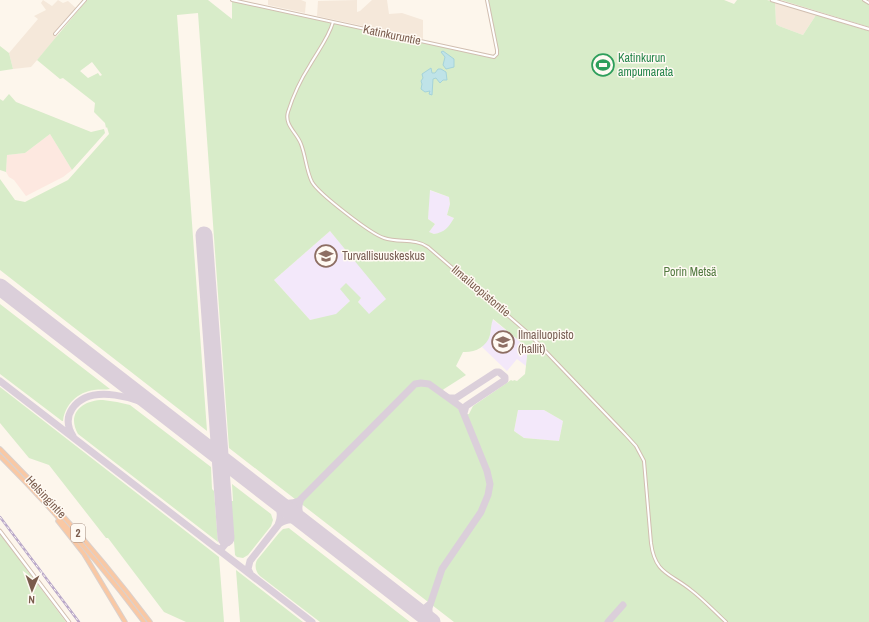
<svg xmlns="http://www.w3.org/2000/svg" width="869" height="622" font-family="'Archivo Narrow',sans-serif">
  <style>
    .residential { fill: #f5e8da }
    .commercial { fill: #fde8e0 }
    .education { fill: #f3e8fa }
    .green { fill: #d8ecc9; fill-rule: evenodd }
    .water { fill: #bfe3e8; stroke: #a5d3da }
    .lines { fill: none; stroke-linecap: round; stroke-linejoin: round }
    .taxiway { stroke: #dbcfda; stroke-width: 7 }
    .runway { stroke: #dbcfda; stroke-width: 17 }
    .minor-casing { stroke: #d1beb0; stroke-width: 4 }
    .tertiary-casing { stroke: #d1beb0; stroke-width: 4.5 }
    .trunk-casing { stroke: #dad1cd; stroke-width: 5.5 }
    .minor { stroke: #fff; stroke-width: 2 }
    .tertiary { stroke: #fff; stroke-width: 2.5 }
    .trunk { stroke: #f9c8a4; stroke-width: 3.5 }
    .rail-casing { stroke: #b9a8c9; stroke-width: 2.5 }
    .rail { stroke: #fffaf3; stroke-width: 1; stroke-dasharray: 3; stroke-linecap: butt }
    .labels { text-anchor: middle; stroke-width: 3; stroke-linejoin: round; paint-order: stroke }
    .shield { fill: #fffaf3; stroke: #a28b7f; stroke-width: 1 }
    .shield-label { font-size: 11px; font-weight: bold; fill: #7a5c4d }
    .street-label { font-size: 12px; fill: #7a5c4d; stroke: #fffaf3 }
    .leisure-label { font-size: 12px; fill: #27864d; stroke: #fffaf3; text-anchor: start }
    .education-label { font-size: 12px; fill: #785e54; stroke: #fffaf3; text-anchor: start }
    .park-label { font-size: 12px; fill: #537a41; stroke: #fffaf3 }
  </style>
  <rect width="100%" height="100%" fill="#fdf6ec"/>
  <!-- residential -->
  <path class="residential" d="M43 0 52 6 58 0 63 3 68 1 76 8 55 32 57 37 31 67 13 69 9 53 38 19 34 16 46 10 41 3Z
    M268 0H301L306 2 305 13 268 5Z
    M357 0V12L360 11 372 0H387L389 14 402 13 423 20V39L317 16 318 1Z
    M775 2 816 15 803 35 779 26 776 24Z"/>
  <!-- commercial -->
  <path class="commercial" d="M50 134 72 170 63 177 26 196 14 180 9 177 6 172 7 155 25 153Z"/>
  <!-- education -->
  <path class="education" d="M429 190 449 197 450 204 447 215 454 218 448 229 442 233 434 234 429 232 435 224 428 219Z
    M330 231 387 298 369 315 358 302 361 298 350 301 336 315 310 320 274 280Z
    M492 319 528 348 526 366 517 359 507 371 482 347 490 336Z
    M518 410H544L563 421 559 441 524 438 514 431Z"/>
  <!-- green -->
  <path class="green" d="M87 0H208L232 19V0L491 57 496 56 497 54 487 0H724L734 4 737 0H767L775 2 776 24 779 26 803 35 816 15 869 31V622H454L229 448 198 13 177 15 207 431 0 270V179L15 200 25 202 68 180 109 134 107 127 106 128 105 123 94 112 95 103 63 78 60 79 37 60ZM92 62 102 75 100 76 98 73 88 78 80 71ZM430 190 449 197 450 204 447 215 454 218C448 228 445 232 434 234L429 232 435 224 428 219ZM330 231 386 299 369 314 358 302 361 298 346 283 340 289 350 301 336 314 310 320 274 280ZM493 319 528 348 525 374 517 381 514 380 513 381 511 380 473 406 469 414 463 415 457 407 439 394 444 389 466 375 456 366 463 352C474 353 487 347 490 335 491 330 491 324 493 319ZM544 410 563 421 559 441 524 438 514 431 518 410Z
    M781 0H862L869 5V27Z
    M0 46 9 53 13 69 0 71Z
    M9 94 16 102 91 132 104 129 105 133 72 170 50 134 25 153 7 155 6 172 0 170V99L3 101Z
    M0 304 110 389C105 390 99 389 94 390 78 392 65 404 63 421H62L0 374Z
    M0 387 219 557 224 622H186L164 612 108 538H106L49 465 29 458 0 423Z
    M103 400 117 402 130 405 211 467 212 489 214 491 218 542 78 434C66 413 83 400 103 400Z
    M232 484 271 514 273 520 271 526 248 555 243 558 237 557 235 555 231 501H233Z
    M289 528 290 529 410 622H320L260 576C256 572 254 566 257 560L279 533 283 529Z
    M0 534 66 622H0Z
    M236 570 303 622H240Z"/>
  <!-- water -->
  <path class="water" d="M443 51 454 59V67L446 69 443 65 445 57 441 52Z
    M431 68 432 73H435L438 69H441L446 72 447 80H443L440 83 436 78 433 79 432 95 429 94 430 91 425 92 421 89 422 84 421 81 423 78 422 74Z"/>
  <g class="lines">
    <!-- taxiway -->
    <path class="taxiway" d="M0 290 13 297
      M0 381 312 622
      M450 398H456L496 372H499L505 377V380L466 406 464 413
      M73 436C68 428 66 418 72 409 90 382 139 398 161 412
      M301 499C297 507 299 515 304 522
      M275 500C283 504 290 505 299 501L415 384 421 383 429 384 461 407 487 471 490 484 488 495 481 512 442 569 429 608V617L432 622
      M275 500C281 508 282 516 278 525
      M215 547 219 549 222 548 226 543
      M251 575 248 569 250 561 279 524C288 517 297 519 306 524
      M413 608 418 610 424 609 430 604
      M608 622 623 605"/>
    <!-- runway -->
    <path class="runway" d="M204 235 226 538
      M0 287 432 622"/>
    <!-- minor casing -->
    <g class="minor-casing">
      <path id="minor" d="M232 0 494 57 497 54V50L487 0
        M864 0 869 3
        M333 22C329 37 318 51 310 65 301 79 293 96 288 112 284 125 297 133 301 144 306 157 306 170 312 182 319 194 371 234 384 238 399 243 415 238 428 247L527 332 625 434 636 446 644 461 651 543C655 574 670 573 691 590 704 600 714 611 726 622
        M55 34 85 0"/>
    </g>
    <!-- tertiary casing -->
    <g class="tertiary-casing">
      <path id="tertiary" d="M772 0 869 29
        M0 531 69 622"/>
    </g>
    <!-- trunk casing -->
    <g class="trunk-casing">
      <path id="trunk" d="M0 449C54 503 104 561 150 622
        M0 456C52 508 100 563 144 622
        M58 521 84 554 125 622"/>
    </g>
    <!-- minor -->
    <use href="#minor" class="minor"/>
    <!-- tertiary -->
    <use href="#tertiary" class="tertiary"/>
    <!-- trunk -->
    <use href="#trunk" class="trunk"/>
    <!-- rail casing -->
    <g class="rail-casing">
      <path id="rail" d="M0 517 79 622"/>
    </g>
    <!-- rail -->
    <use href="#rail" class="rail"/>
  </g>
  <!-- icons -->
  <defs>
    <g id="stadium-ring" transform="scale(1.15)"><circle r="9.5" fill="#fffaf3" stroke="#2e9e5b" stroke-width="1.5"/><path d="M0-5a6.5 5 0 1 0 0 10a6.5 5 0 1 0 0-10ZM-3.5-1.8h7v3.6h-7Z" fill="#2e9e5b"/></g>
    <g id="university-ring" transform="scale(1.15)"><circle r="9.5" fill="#fffaf3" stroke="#8d6e63" stroke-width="1.5"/><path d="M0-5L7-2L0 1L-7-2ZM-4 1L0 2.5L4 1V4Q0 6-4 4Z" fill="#8d6e63"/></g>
  </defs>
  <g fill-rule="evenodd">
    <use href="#stadium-ring" x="603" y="65"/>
    <use href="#university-ring" x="326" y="256"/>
    <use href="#university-ring" x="503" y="342"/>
  </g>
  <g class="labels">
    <!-- shield labels -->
    <rect class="shield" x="71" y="524" width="14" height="18" rx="3"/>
    <g class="shield-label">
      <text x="78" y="537">2</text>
    </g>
    <!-- street labels -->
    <g class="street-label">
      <text transform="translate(392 35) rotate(12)" y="4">Katinkuruntie</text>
      <text transform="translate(481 291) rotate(40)" y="4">Ilmailuopistontie</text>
      <text transform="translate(46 497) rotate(47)" y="4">Helsingintie</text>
    </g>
    <!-- leisure labels -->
    <g class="leisure-label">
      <text x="618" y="62">Katinkurun<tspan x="618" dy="14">ampumarata</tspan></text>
    </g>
    <!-- education labels -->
    <g class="education-label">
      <text x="342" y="260">Turvallisuuskeskus</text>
      <text x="518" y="339">Ilmailuopisto<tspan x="518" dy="14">(hallit)</tspan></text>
    </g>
    <!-- park labels -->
    <g class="park-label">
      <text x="690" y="276">Porin Metsä</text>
    </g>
  </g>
  <!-- north arrow -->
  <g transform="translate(32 590) rotate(182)" stroke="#fffaf3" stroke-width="3" paint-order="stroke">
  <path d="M0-3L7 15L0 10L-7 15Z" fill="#7a5c4d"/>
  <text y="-6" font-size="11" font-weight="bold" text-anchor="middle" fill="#7a5c4d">N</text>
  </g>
</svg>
